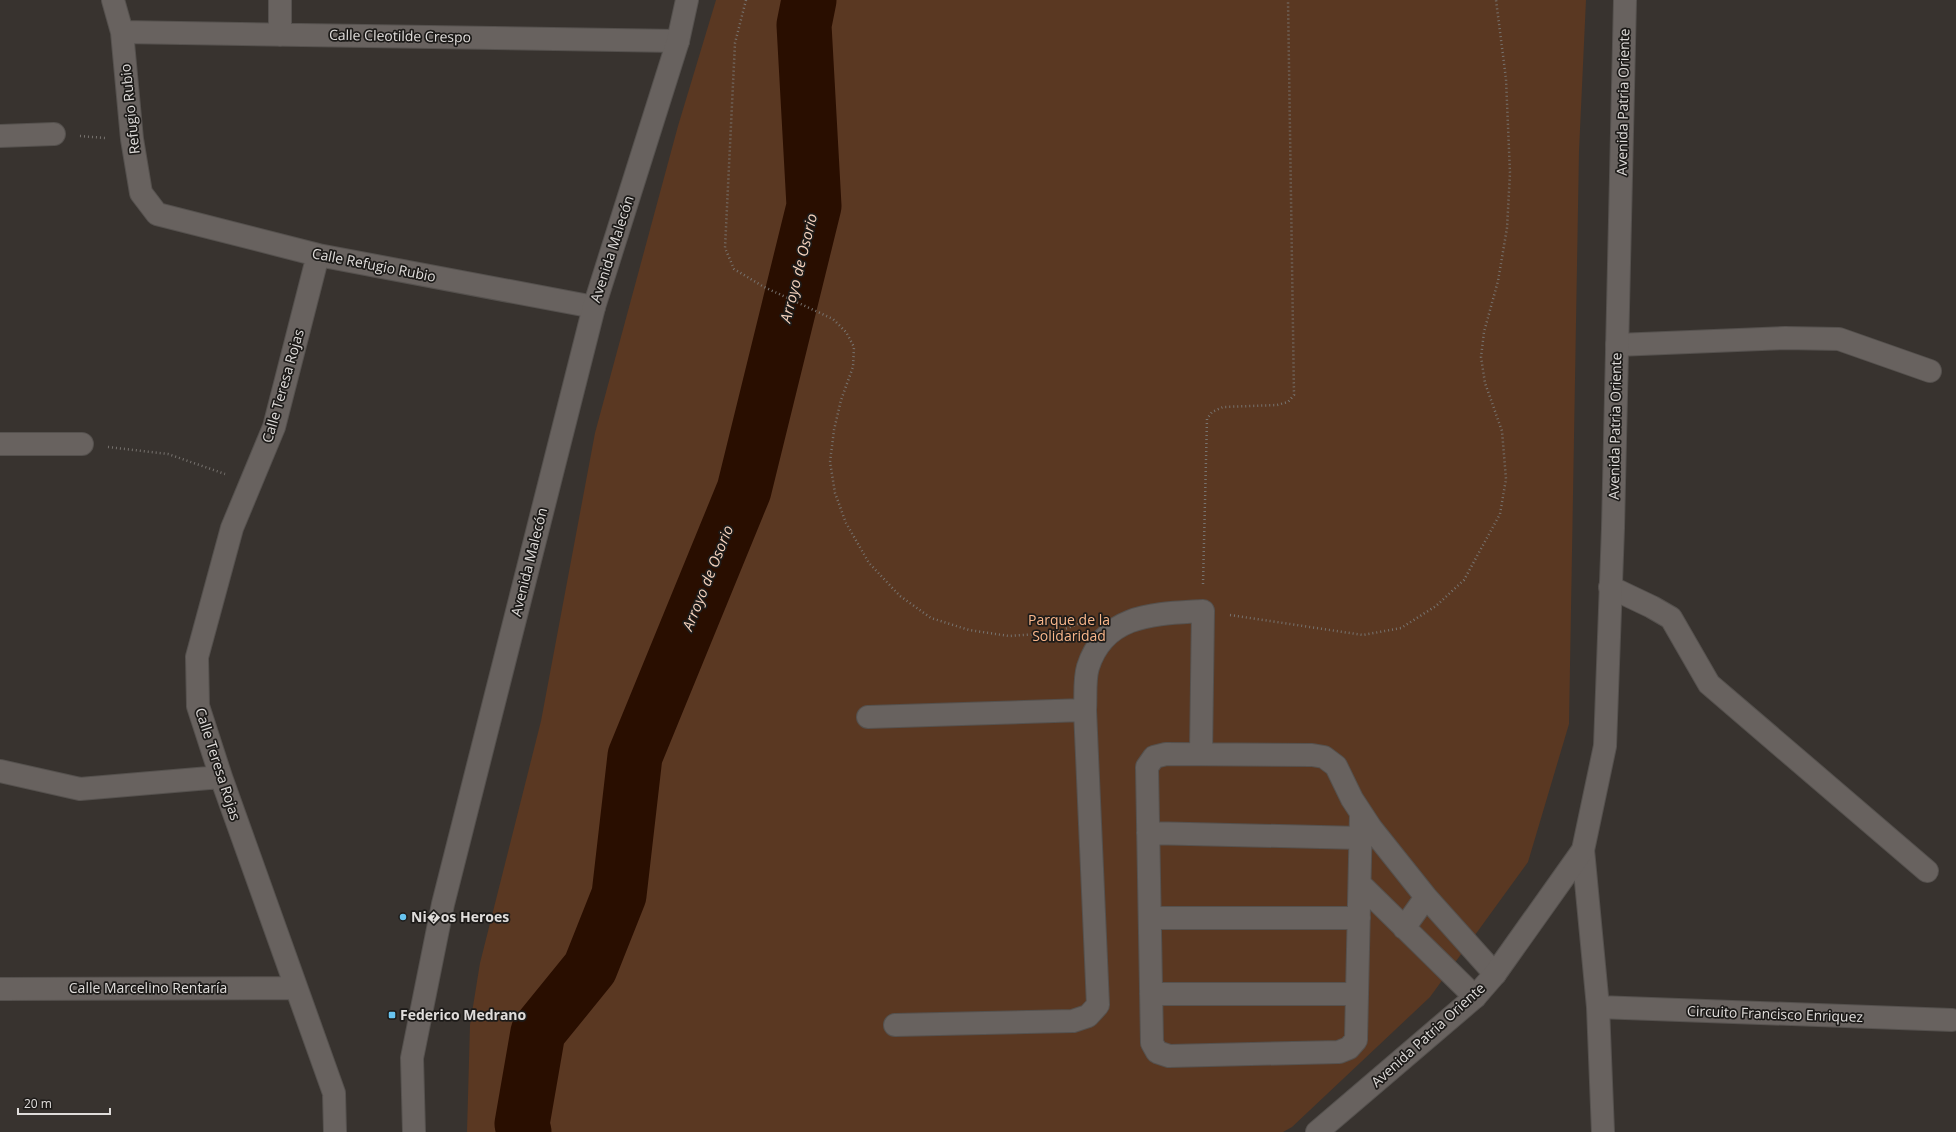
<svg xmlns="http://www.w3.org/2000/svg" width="1956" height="1132" font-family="'Open Sans',sans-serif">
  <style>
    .green { fill: #5a3822 }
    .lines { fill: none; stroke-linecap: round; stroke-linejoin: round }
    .river { stroke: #290e00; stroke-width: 55 }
    .street-casing { stroke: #55514e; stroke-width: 24 }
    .secondary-casing { stroke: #55514e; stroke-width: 24 }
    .path { stroke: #77736f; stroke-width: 2.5; stroke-dasharray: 1 3; stroke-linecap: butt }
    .street { stroke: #68625f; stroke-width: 22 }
    .secondary { stroke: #68625f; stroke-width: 22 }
    .poi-dot { fill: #68c4f0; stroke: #1d1b19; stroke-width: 1.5 }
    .labels { text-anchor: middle; stroke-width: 3.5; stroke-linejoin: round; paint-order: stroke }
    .street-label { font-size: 14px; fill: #e0dddb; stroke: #1d1b19 }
    .park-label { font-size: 14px; fill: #fab78b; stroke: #1d1b19 }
    .poi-label { font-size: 14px; font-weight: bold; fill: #e0dddb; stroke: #1d1b19; text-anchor: start }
    .water-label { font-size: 15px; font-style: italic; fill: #f6d3be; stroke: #1d1b19 }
  </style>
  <rect width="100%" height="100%" fill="#38332f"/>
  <!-- green -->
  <path class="green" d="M716 0H1586L1579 151 1569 724 1528 862 1430 997 1292 1127 1283 1132H467L470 1025 480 963 541 721 595 433 678 126Z"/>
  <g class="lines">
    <!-- river -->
    <path class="river" d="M524 1132 522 1124 538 1032 590 968 619 895 635 756 744 490 814 206 804 25 809 0"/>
    <!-- street casing -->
    <g class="street-casing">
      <path id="street" d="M113 0 122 32 132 139 141 193 157 214 318 255 594 307
        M122 32 678 41
        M280 35V0
        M0 136 54 134
        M318 255 274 427 232 528 197 657 198 706 221 777 334 1093 335 1132
        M1617 345 1785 338 1839 339 1930 371
        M0 444H82
        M1610 587 1652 607 1671 618 1709 684 1927 871
        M868 717 1085 710
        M0 771 80 789 221 777
        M1361 814 1356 1040 1349 1048 1339 1052 1169 1056 1157 1052 1152 1043 1147 767 1154 757 1166 754 1312 755 1324 757 1336 766 1352 799 1371 828 1426 897 1495 974
        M1148 833 1361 838
        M1583 850 1598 1007 1603 1132
        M1360 884 1475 997
        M1150 918H1359
        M1404 928 1426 897
        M0 989 296 988
        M1151 994H1357
        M1598 1007 1952 1020
        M895 1025 1073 1021 1088 1016 1098 1005 1085 710C1086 697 1084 680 1088 667 1105 613 1156 614 1203 611L1201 754"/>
    </g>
    <!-- secondary casing -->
    <g class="secondary-casing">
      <path id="secondary" d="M414 1132 412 1058 443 904 594 307 678 41 687 0
        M1317 1132 1475 997 1495 974 1583 850 1605 746 1613 528 1625 0"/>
    </g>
    <!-- path -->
    <path class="path" d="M746 0 735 43 725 248 734 269 764 287 833 319 846 332 854 347 853 367 841 400 834 430 830 462 835 493 846 523 869 563 900 596 931 618 969 630 1009 636 1054 633 1081 623
      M80 136 105 138
      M108 447 168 454 225 474
      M1203 584 1207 419 1212 412 1223 407 1277 405 1288 402 1294 395 1288 0
      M1230 615 1363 635 1401 628 1436 606 1464 580 1500 514 1506 479 1502 431 1485 383 1481 357 1484 332 1498 281 1507 228 1510 173 1506 79 1496 0"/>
    <!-- street -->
    <use href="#street" class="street"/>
    <!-- secondary -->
    <use href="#secondary" class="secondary"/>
  </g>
  <!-- markers -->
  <g class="poi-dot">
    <circle cx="403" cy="917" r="4"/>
    <rect x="388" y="1011" width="8" height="8" rx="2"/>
  </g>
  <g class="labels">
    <!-- street labels -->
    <g class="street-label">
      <text transform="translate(400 36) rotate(1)" y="5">Calle Cleotilde Crespo</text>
      <text transform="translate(1623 102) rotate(-89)" y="5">Avenida Patria Oriente</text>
      <text transform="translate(130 109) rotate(-96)" y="5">Refugio Rubio</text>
      <text transform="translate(612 249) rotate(-72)" y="5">Avenida Malecón</text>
      <text transform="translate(374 265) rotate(11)" y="5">Calle Refugio Rubio</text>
      <text transform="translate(283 386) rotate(-74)" y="5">Calle Teresa Rojas</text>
      <text transform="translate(1615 426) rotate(-89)" y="5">Avenida Patria Oriente</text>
      <text transform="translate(529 562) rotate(-76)" y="5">Avenida Malecón</text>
      <text transform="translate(218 764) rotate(72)" y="5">Calle Teresa Rojas</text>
      <text x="148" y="993">Calle Marcelino Rentaría</text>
      <text transform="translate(1775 1014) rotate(2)" y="5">Circuito Francisco Enriquez</text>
      <text transform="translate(1428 1035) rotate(-42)" y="5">Avenida Patria Oriente</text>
    </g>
    <!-- park labels -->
    <g class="park-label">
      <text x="1069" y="625">Parque de la<tspan x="1069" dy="16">Solidaridad</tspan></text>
    </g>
    <!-- poi labels -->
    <g class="poi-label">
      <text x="411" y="922">Ni�os Heroes</text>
      <text x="400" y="1020">Federico Medrano</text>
    </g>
    <!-- water labels -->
    <g class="water-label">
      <text transform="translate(799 268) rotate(-76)" y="5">Arroyo de Osorio</text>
      <text transform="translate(708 578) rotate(-68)" y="5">Arroyo de Osorio</text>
    </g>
  </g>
  <!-- scale -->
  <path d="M18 1108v6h92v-6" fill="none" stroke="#e0dddb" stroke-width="2"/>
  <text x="24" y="1108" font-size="12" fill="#e0dddb" stroke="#1d1b19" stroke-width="3" paint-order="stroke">20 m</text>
</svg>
